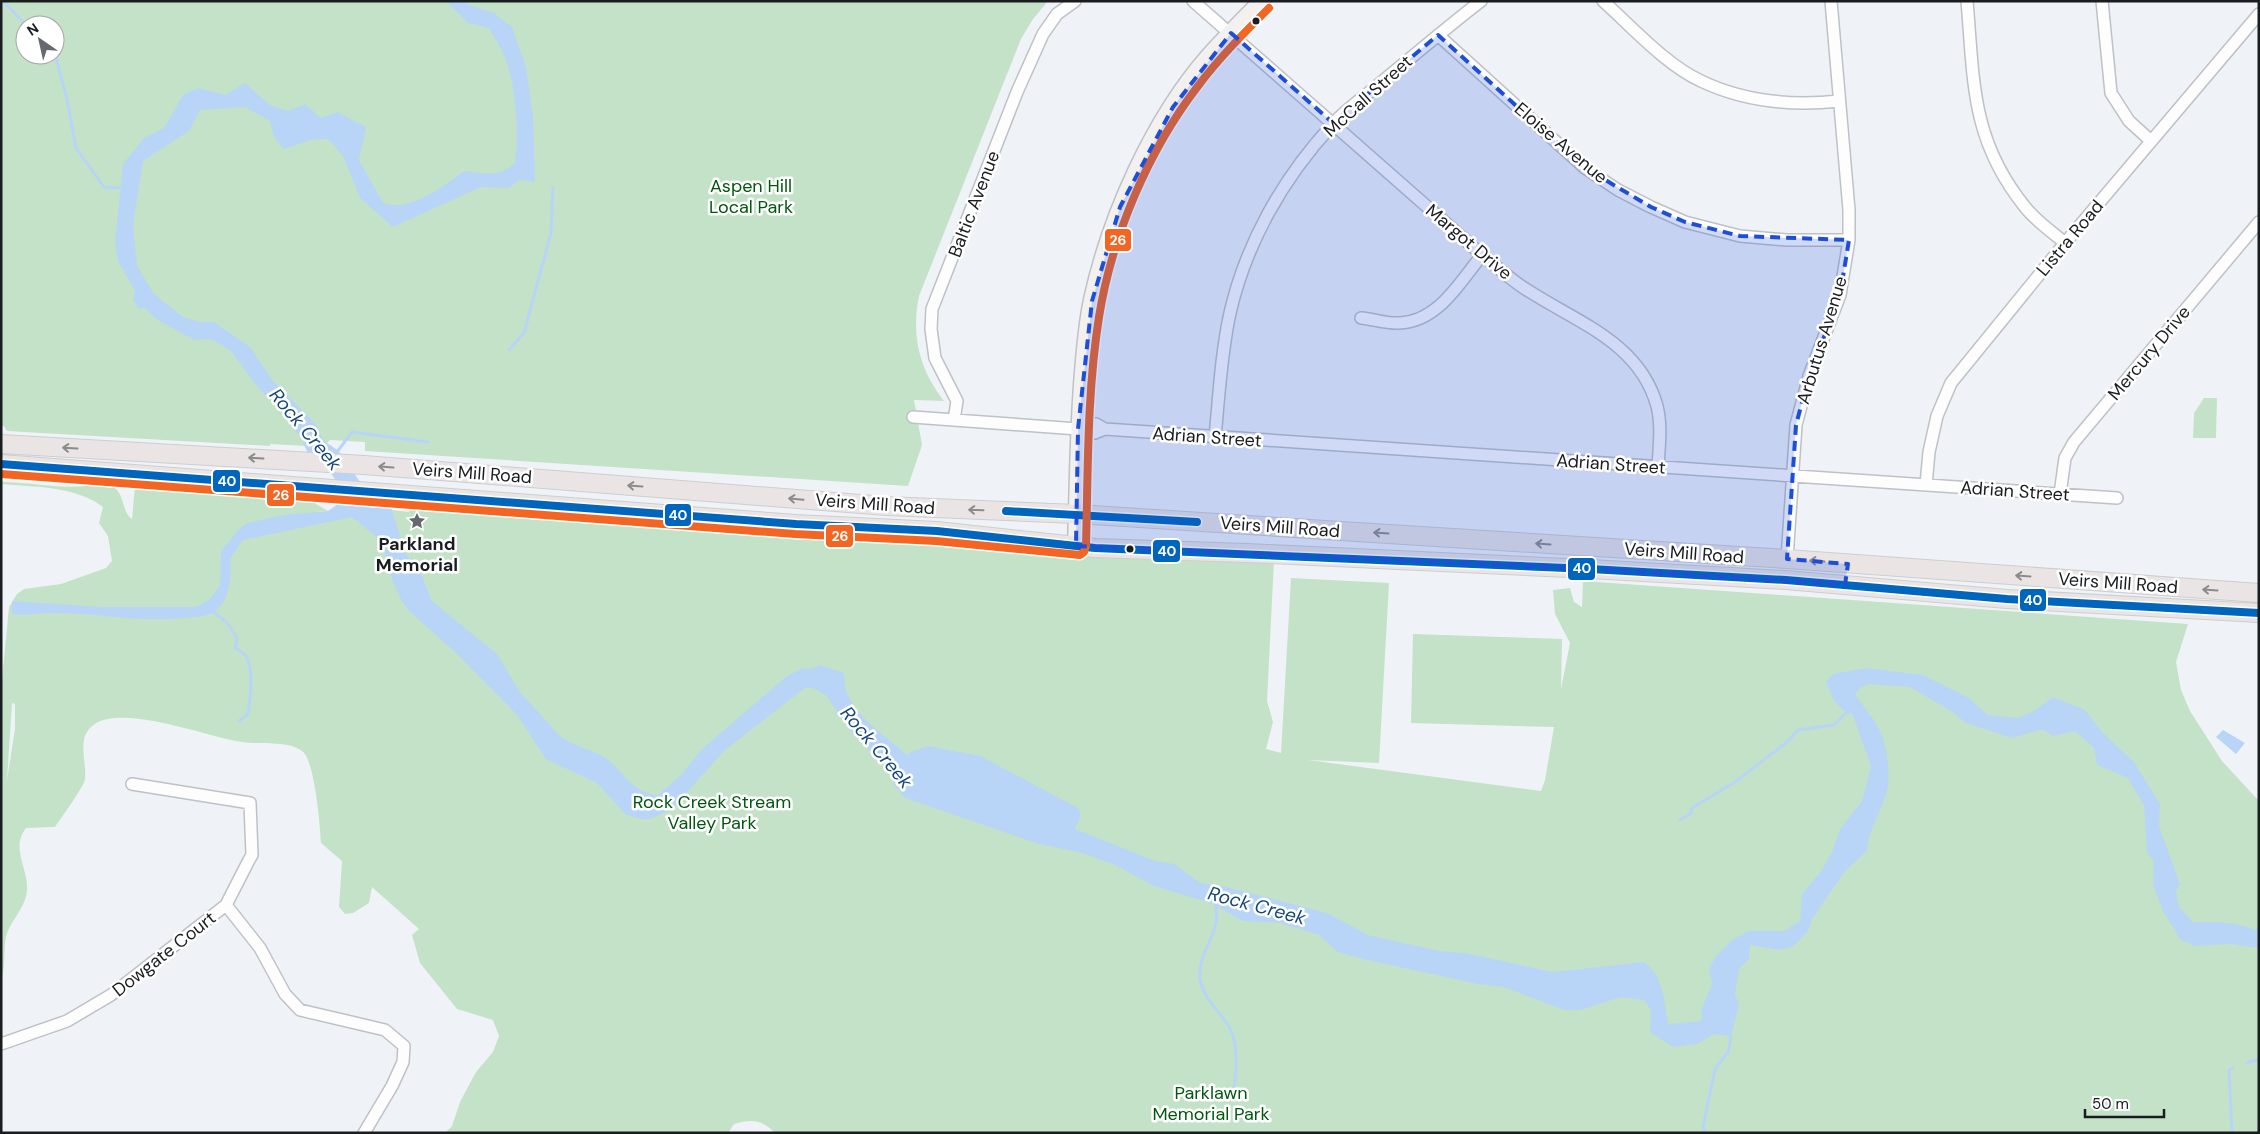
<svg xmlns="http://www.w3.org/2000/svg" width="2260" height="1134" font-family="'DM Sans',sans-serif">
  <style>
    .green { fill: #c4e2c7; fill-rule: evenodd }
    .water { fill: #b8d5f7 }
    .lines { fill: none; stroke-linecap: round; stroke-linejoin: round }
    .stream { stroke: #b8d5f7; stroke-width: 3 }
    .river { stroke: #b8d5f7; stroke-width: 19 }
    .street-casing { stroke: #bec1c5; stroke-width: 14 }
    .secondary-casing { stroke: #bec1c5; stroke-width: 19 }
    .primary-casing { stroke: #ccced0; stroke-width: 20 }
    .street { stroke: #fdfdfe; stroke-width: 11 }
    .secondary { stroke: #f3f1f0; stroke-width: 16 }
    .primary { stroke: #eae5e4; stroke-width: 18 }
    .bus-1-casing { stroke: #fff; stroke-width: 11 }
    .bus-2-casing { stroke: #fff; stroke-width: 11 }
    .bus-1 { stroke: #0065bd; stroke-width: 8 }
    .bus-2 { stroke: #f26522; stroke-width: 8 }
    .oneway { stroke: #8c8b8c }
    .marked { fill: #1d4ed8; fill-opacity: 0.2; stroke: #1d4ed8; stroke-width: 4; stroke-dasharray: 10 6; stroke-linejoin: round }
    .bus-dot { fill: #1a1d20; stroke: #fff; stroke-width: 2 }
    .labels { text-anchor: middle; stroke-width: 5; stroke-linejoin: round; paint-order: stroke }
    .street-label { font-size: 18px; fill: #1a1d20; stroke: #fff }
    .park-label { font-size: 18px; fill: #00570f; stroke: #fff }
    .poi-label { font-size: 18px; font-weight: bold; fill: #1a1d20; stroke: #fff }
    .water-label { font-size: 19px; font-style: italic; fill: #14487b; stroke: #fff }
    .line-badge { stroke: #fff; stroke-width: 2 }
    .badge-label { font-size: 14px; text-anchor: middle; font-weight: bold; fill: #fff }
  </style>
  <rect width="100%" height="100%" fill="#eff3f8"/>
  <!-- green -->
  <path class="green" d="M1 1H1048L1033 19 1021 39 919 296C911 335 919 369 944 401L914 400 922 445 908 486 365 451V442L330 440 325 445 322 440 303 439 307 446 270 444V446L7 431 4 426H1ZM25 25H55V55H25Z
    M2204 398H2217L2216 438H2193L2194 413Z
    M1 482C29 482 58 489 86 486 96 486 108 482 116 489 125 498 122 512 132 519L135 486 316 497V504L328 511 315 512 395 522 392 510 409 512 410 502 1274 560 1267 701 1273 722 1266 749 1281 753 1291 578 1389 583 1379 763 1308 760 1541 791 1545 780 1554 727 1411 723 1413 634 1562 639 1561 689 1570 643 1555 614 1553 590 1570 588 1574 602 1582 607 1583 581 2188 624 2176 662 2181 690 2190 711 2222 761 2259 801V1133H775C762 1119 751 1119 734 1124L728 1133H445L452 1126 460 1102 476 1072 493 1052 499 1036 493 1020 457 1009 420 963 412 935 419 929 372 887 369 903 353 913 345 914 339 907 342 861 321 843C320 827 315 760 302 751 287 740 260 745 242 742 209 738 118 701 91 727 77 740 87 763 85 779 84 787 61 818 55 827L26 828C10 849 29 869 27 891 25 909 10 921 6 937 3 951 6 967 1 980V691L9 607 17 594 24 589 61 584 106 568 112 561 108 536 99 523 103 507C75 486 35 487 1 484ZM12 703 15 704V729L7 780Z"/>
  <!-- water -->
  <path class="water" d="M446 1H466L467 4 494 13 512 27 526 67 533 117 535 182 519 180 509 188 481 187 393 227 360 198 343 156 328 139 311 140 284 149 274 137 270 121 245 107 200 110 189 131 143 161 133 225 137 266 154 294 183 317 200 322H214L250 347 273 381 310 418 325 445 307 446 297 430 256 385 231 351 211 339 194 340 156 319 145 308H138L133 299 135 291 118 261 115 241 123 164 144 138 164 128 183 95 198 88 225 95 245 83 270 105 288 111 305 104 321 118 337 112 366 127 359 160 383 203C411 212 442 187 464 171 485 173 498 178 515 163 519 135 516 90 507 63 503 51 495 39 489 28L468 23Z
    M338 504 391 506 405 553 421 574 432 601 497 654 520 692 560 736C574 747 593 749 607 759 626 774 630 790 657 796L681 775 701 750 787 676 803 668 811 669 820 665 844 673C845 680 844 687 847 693 857 718 886 736 906 754L928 746 980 756 1078 808 1081 815 1075 829 1155 861 1174 864 1200 883 1222 886 1327 913 1368 935 1439 951 1465 953 1553 972 1644 962C1664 976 1664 1002 1668 1024L1701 1021 1702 1008 1712 984 1709 968 1716 956 1732 940 1748 931H1784L1800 921 1802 894 1821 871 1832 852 1840 829 1862 801 1871 766 1852 713H1846L1834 701 1826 682 1833 674 1867 668 1923 675 1969 698 1988 715 2018 718 2034 711 2053 697 2085 710 2102 732 2134 762 2160 804 2159 826 2180 884 2176 891 2179 907 2193 922C2214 922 2235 921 2255 930L2259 928V948L2230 944 2194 946 2180 939 2163 911 2153 885 2154 862 2147 852 2144 806 2128 778 2097 765 2094 748 2075 731 2053 736 2043 729 2012 738 1966 723 1951 711 1910 687 1868 684 1860 688 1855 694C1874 721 1886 731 1888 766 1889 778 1889 789 1884 800 1878 817 1868 832 1867 851L1845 871 1812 919 1808 931 1794 946 1780 950 1750 945 1749 959 1739 969 1735 994 1739 1005 1731 1036 1715 1034 1696 1044 1673 1047 1650 1032 1651 1010 1644 1000 1621 997 1580 1010H1564L1504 987 1478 984 1363 959 1338 952 1319 935 1280 923 1243 921 1211 903 1154 886 1115 865 1083 853 1039 844 905 798 894 785 891 771 851 732 827 696 813 688H805L725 750 672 809 650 819H641L625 814 597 783 546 759 518 716 456 653 408 610C394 592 387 565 383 542L352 517 243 540 230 559C232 576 230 601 214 612 205 617 194 617 184 618 139 623 94 612 49 613 36 613 25 617 12 614V601L103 607H196L210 599 220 585 221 551 239 529 247 523 284 515 328 511Z
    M2223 730 2245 743 2236 754 2216 737Z"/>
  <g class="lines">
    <!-- stream -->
    <path class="stream" d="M3 1 26 25
      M55 54 67 99 76 148 104 187 124 188
      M509 350 524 333 551 233 553 188
      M334 456 352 432 428 442
      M213 612C225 619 231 627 237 639L235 648C239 650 245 654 247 658 254 672 250 699 248 714L239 721
      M1680 820 1691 813 1692 808 1735 782 1787 742 1798 730 1834 725 1846 713
      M1216 905C1221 936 1197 951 1200 979 1203 998 1218 1009 1228 1025 1241 1045 1235 1078 1233 1101
      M2247 1063 2259 1059
      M1705 1133 1703 1127 1715 1069 1728 1052 1731 1036
      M2232 1133 2229 1070 2233 1068"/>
    <!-- river -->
    <path class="river" d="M302 424 309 432 315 446 332 458 378 525"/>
    <!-- street casing -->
    <g class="street-casing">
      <path id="street" d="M1193 1 1482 255C1496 266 1510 279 1524 288 1575 322 1639 341 1657 406 1662 426 1659 447 1658 467
        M1603 1C1632 27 1666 65 1701 81 1745 102 1792 106 1839 101
        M1967 1C1974 83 1971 140 2025 207 2036 221 2052 232 2065 243
        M2102 1 2111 93 2129 121 2151 141
        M1438 35 1585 168 1618 190 1651 207 1685 222 1740 236 1787 240H1849
        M1361 318C1373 319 1387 324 1399 323 1438 322 1460 282 1482 255
        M913 417 1078 429
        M954 420 957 401 935 358 931 329 932 309 1017 92 1043 34 1057 14 1075 1
        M1079 424H1096L1105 429
        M1078 433H1095L1105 429 2117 498
        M1215 437C1219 396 1221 354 1230 313 1246 243 1283 178 1332 125 1345 110 1363 98 1378 85 1412 57 1446 28 1481 1
        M1926 485 1929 452 1937 416 1951 383 2065 243 2259 14
        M2060 494 2065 458 2074 442 2259 222
        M1787 559 1796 425 1809 376 1840 295 1849 240V210L1831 1
        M226 905 260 948 285 994 300 1010 385 1030 404 1046 403 1062 392 1086 364 1133
        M1 1044 67 1021 111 995 226 905 249 860 252 855 250 803 132 784"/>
    </g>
    <!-- secondary casing -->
    <g class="secondary-casing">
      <path id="secondary" d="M1076 546C1078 488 1078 430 1083 372 1085 348 1087 323 1092 300 1110 217 1153 120 1209 56 1226 37 1244 19 1262 1"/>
    </g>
    <!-- primary casing -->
    <g class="primary-casing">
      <path id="primary" d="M1 444 364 465 886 506 1077 514 1341 531 1787 559 2259 593
        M1 464 796 524 937 531 1095 548 1247 553 1590 569 1786 580 2007 599 2259 613"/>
    </g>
    <!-- street -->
    <use href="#street" class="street"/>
    <!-- secondary -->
    <use href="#secondary" class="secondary"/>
    <!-- primary -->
    <use href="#primary" class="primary"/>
    <!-- bus-1 casing -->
    <g class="bus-1-casing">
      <path id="bus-1" d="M1 464 796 524 937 531 1095 548 1590 569 1786 580 2007 599 2259 613
        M1006 511 1197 522"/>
    </g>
    <!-- bus-2 casing -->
    <g class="bus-2-casing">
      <path id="bus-2" d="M1 474 795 534 936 541 1080 555 1084 552 1086 546C1088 470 1087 392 1099 317 1112 236 1148 151 1198 86 1219 58 1244 33 1269 8"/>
    </g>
    <!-- bus-1 -->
    <use href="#bus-1" class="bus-1"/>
    <!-- bus-2 -->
    <use href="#bus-2" class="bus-2"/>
  </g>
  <!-- one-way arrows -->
  <defs><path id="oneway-shaft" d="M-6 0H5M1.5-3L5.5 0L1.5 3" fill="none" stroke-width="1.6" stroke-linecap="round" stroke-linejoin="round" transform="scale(1.25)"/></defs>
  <g class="oneway">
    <use href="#oneway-shaft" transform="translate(70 448) rotate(-177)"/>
    <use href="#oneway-shaft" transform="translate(256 458) rotate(-177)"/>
    <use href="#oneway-shaft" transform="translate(386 467) rotate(-176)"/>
    <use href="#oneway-shaft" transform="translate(635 486) rotate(-176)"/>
    <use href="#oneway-shaft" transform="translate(796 499) rotate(-175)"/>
    <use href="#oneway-shaft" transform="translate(976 510) rotate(-178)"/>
    <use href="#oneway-shaft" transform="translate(1381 533) rotate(-176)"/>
    <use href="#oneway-shaft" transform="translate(1543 544) rotate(-176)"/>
    <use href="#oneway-shaft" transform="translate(1817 561) rotate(-176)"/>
    <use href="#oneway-shaft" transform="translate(2023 576) rotate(-176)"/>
    <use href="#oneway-shaft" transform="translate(2210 590) rotate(-176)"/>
  </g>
  <!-- marked area -->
  <path class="marked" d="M1231 33 1333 123 1438 35 1585 168 1651 207 1685 222 1740 236 1849 240 1840 295 1809 376 1796 425 1787 559 1848 564 1845 585 1590 569 1076 546 1078 429 1092 301 1120 207 1173 107Z"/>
  <!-- icons -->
  <defs>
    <g id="sight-bare" transform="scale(1.35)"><path d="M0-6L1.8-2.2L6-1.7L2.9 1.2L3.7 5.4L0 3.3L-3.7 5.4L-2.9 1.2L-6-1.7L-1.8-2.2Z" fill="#65686c" stroke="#fff" stroke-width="2.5" paint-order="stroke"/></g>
  </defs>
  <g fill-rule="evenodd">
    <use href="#sight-bare" x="417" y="521"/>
  </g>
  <!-- markers -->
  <g class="bus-dot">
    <circle cx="1256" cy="21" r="4.5"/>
    <circle cx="1130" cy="549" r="4.5"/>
  </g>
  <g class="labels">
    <!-- street labels -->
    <g class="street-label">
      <text transform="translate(1368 96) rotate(-42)" y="6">McCall Street</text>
      <text transform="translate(1561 143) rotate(40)" y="6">Eloise Avenue</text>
      <text transform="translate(974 204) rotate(-69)" y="6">Baltic Avenue</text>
      <text transform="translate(2070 238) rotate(-50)" y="6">Listra Road</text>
      <text transform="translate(1469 242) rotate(40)" y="6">Margot Drive</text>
      <text transform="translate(1822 340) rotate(-73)" y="6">Arbutus Avenue</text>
      <text transform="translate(2149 353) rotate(-50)" y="6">Mercury Drive</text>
      <text transform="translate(1207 437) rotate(4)" y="6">Adrian Street</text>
      <text transform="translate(1611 464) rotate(4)" y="6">Adrian Street</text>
      <text transform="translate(472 473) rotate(4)" y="6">Veirs Mill Road</text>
      <text transform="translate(2015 491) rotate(4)" y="6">Adrian Street</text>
      <text transform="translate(875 504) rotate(4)" y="6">Veirs Mill Road</text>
      <text transform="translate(1280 527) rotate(4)" y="6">Veirs Mill Road</text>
      <text transform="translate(1684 553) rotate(4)" y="6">Veirs Mill Road</text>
      <text transform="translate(2118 583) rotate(4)" y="6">Veirs Mill Road</text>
      <text transform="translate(164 954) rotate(-38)" y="6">Dowgate Court</text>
    </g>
    <!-- park labels -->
    <g class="park-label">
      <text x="751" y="192">Aspen Hill<tspan x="751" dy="21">Local Park</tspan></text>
      <text x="712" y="808">Rock Creek Stream<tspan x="712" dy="21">Valley Park</tspan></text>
      <text x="1211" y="1099">Parklawn<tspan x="1211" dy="21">Memorial Park</tspan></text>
    </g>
    <!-- poi labels -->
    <g class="poi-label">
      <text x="417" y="550">Parkland<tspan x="417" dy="21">Memorial</tspan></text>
    </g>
    <!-- water labels -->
    <g class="water-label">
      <text transform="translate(306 429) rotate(50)" y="7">Rock Creek</text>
      <text transform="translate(877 747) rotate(50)" y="7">Rock Creek</text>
      <text transform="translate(1257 905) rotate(15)" y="7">Rock Creek</text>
    </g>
  </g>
  <g class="line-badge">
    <rect x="1104" y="228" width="28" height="24" rx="5" fill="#f26522"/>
    <rect x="212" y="469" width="29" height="24" rx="5" fill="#0065bd"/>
    <rect x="266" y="483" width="29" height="24" rx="5" fill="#f26522"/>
    <rect x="664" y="503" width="28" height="24" rx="5" fill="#0065bd"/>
    <rect x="825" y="524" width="29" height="24" rx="5" fill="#f26522"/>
    <rect x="1152" y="539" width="29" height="24" rx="5" fill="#0065bd"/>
    <rect x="1567" y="557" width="29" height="24" rx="5" fill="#0065bd"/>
    <rect x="2019" y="588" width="28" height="24" rx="5" fill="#0065bd"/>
  </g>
  <g class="badge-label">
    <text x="1118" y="245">26</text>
    <text x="227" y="486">40</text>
    <text x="281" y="500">26</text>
    <text x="678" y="520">40</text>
    <text x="840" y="541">26</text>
    <text x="1167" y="556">40</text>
    <text x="1582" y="573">40</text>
    <text x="2033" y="605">40</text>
  </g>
  <!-- border -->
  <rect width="2260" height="1134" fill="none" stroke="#1a1d20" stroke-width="5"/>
  <!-- north arrow -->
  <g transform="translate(40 40) rotate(326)"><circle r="24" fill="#ffffff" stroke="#a3a5a6"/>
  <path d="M0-4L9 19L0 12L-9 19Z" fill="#65686c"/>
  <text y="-8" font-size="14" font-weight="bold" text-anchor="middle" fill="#1a1d20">N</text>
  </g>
  <!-- scale -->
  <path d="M2085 1109v8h79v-8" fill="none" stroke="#1a1d20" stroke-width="2.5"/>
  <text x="2092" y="1109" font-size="15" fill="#1a1d20" stroke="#ffffff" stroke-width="4" paint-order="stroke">50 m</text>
</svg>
